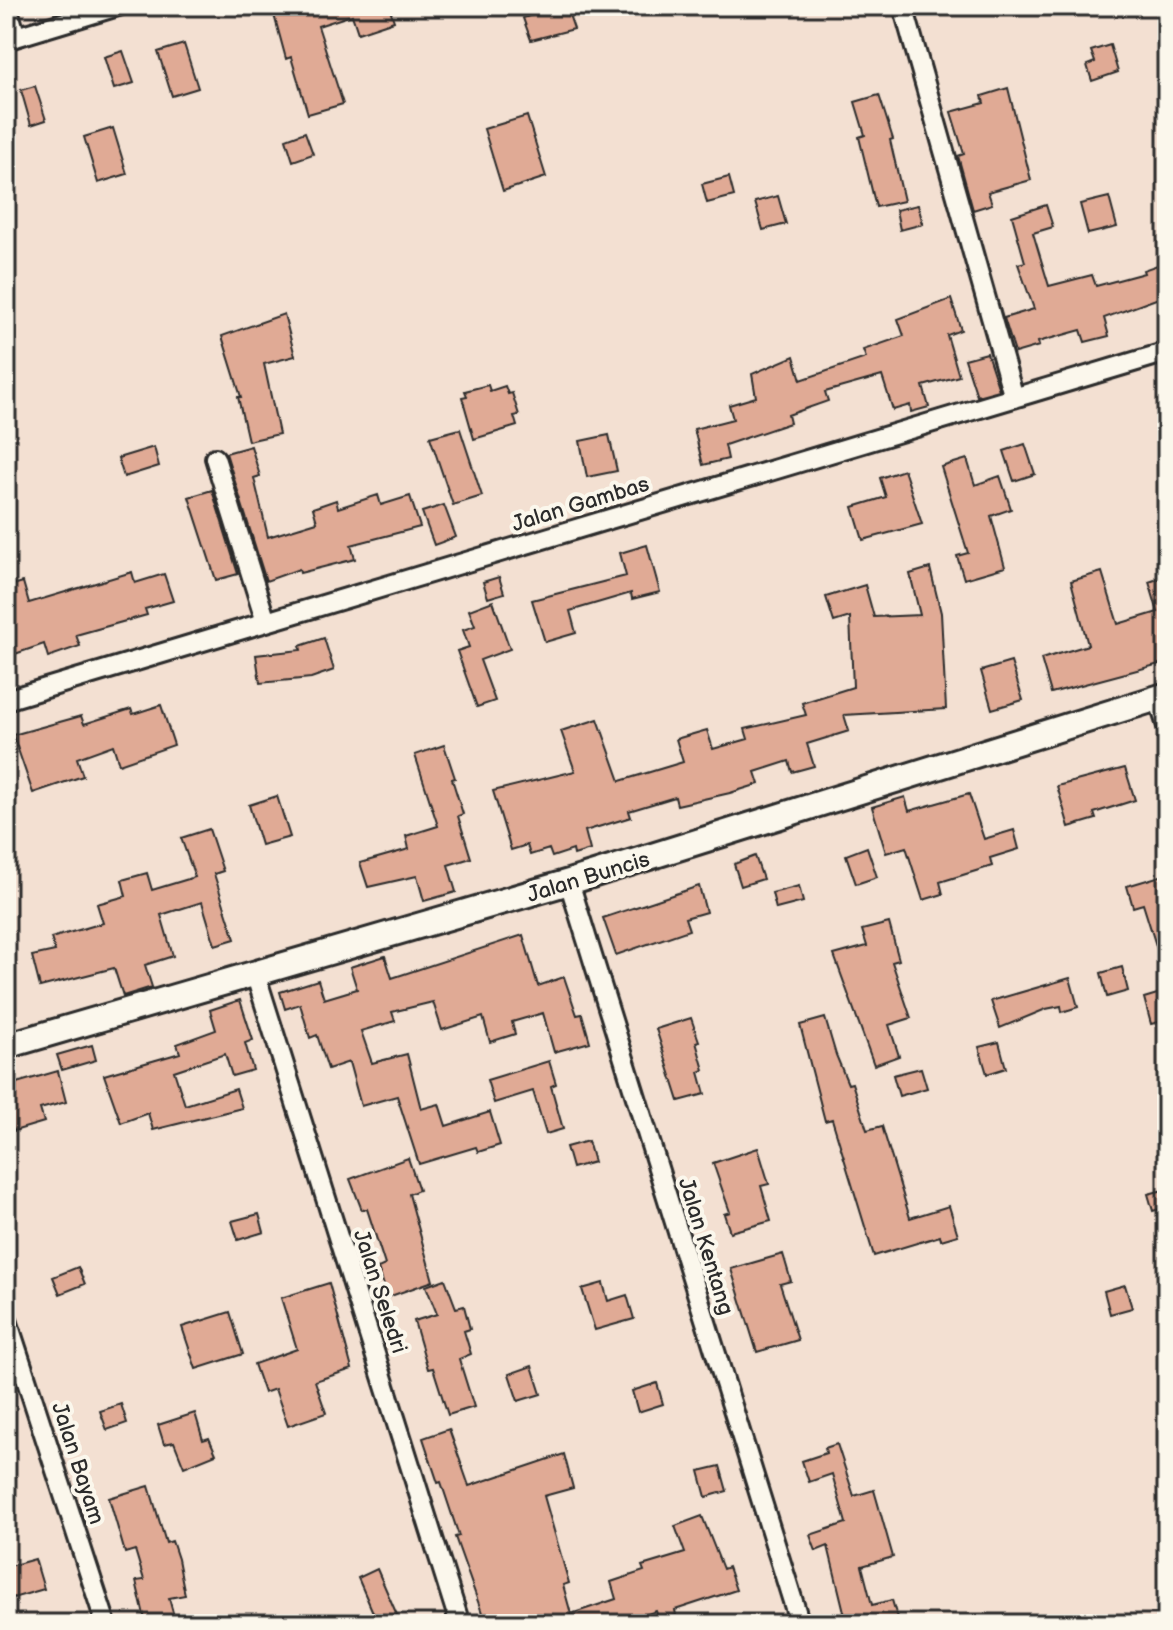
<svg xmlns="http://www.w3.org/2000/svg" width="1173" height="1630" font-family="'Balsamiq Sans',sans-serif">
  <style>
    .building { fill: #e0aa95; stroke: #2b2b2b; stroke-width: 2 }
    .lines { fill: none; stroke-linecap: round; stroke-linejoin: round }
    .minor-casing { stroke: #2b2b2b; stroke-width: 24 }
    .tertiary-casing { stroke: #2b2b2b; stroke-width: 30 }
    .minor { stroke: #fbf7ec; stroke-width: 18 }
    .tertiary { stroke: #fbf7ec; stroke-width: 24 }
    .labels { text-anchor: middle; stroke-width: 8; stroke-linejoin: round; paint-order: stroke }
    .street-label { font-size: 22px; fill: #2b2b2b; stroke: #fbf7ec }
  </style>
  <rect width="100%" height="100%" fill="#f3e0d2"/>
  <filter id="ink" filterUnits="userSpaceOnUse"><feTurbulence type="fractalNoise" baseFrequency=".0125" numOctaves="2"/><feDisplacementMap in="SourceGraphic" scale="16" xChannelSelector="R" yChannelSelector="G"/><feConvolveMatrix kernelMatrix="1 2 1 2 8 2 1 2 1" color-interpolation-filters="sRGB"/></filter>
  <g filter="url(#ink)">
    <!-- building -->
    <path class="building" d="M292 6H389L394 21 358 33 352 15 318 26 343 104 308 114 291 57 286 59 273 11Z
      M539 6H566L574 29 531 40 523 18 541 12Z
      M184 44 198 88 172 96 158 52Z
      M1110 45 1118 72 1092 81 1087 65 1095 62 1091 51Z
      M123 51 134 83 114 89 104 57Z
      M35 86 46 120 31 125 21 90Z
      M1008 88 1031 180 988 192 992 204 973 210 958 156 964 154 951 112 984 103 982 96Z
      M879 95 893 139 890 140 904 201 876 207 859 137 865 135 855 102Z
      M527 116 546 177 503 191 484 129Z
      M113 128 127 174 98 183 84 137Z
      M305 132 313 154 293 161 286 139Z
      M729 177 734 196 707 203 702 184Z
      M778 196 786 224 763 230 755 202Z
      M1109 197 1117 227 1088 234 1080 204Z
      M918 205 923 224 900 230 896 210Z
      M1046 205 1053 227 1033 233 1049 286 1092 275 1096 286 1144 273 1143 270 1163 263 1167 295 1104 318 1109 336 1085 342 1081 330 1038 342 1039 346 1015 353 1004 318 1034 309 1018 264 1025 262 1012 216Z
      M951 299 961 330 947 335 959 376 923 386 929 407 911 412 910 405 893 410 882 376 825 392 828 401 788 415 790 423 725 445 728 459 703 465 694 429 733 419 729 405 756 397 752 374 794 356 801 380 866 358 863 350 904 336 898 319Z
      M284 314 295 356 264 364 279 434 248 441 238 397H241L222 336Z
      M987 353 999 390 977 396 965 359Z
      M488 385 490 391 505 386 508 394 512 393 519 415 514 416 517 426 474 439 462 397 467 396 465 391Z
      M460 429 482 496 453 505 430 437Z
      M609 435 617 471 587 477 580 441Z
      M1025 444 1035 474 1014 481 1004 451Z
      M251 446 260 476 254 478 268 537 317 522 313 508 336 500 338 508 378 495 381 505 410 496 420 527 351 545 355 559 300 573 299 569 266 581 226 453Z
      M154 447 159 466 124 477 118 458Z
      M967 459 975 485 1000 476 1011 509 991 516 1005 567 964 579 957 556 968 553 941 467Z
      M904 470 922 524 863 540 853 507 886 497 880 478Z
      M212 490 238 574 216 580 189 497Z
      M444 505 456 537 434 545 422 512Z
      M647 545 660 592 632 599 631 593 570 611 576 633 545 642 532 600 626 576 620 553Z
      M930 568 941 613 946 709 844 715 849 731 807 744 814 766 792 772 789 761 755 772 759 784 730 793 677 805 675 797 629 811 631 817 585 831 590 850 574 855 573 850 552 857 549 849 530 855 527 845 511 850 493 791 575 771 561 731 598 719 620 781 683 762 676 739 707 730 713 749 748 739 745 729 806 715 802 703 853 687 850 617 834 622 826 597 865 585 874 617 920 615 910 574Z
      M132 572 135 583 164 574 173 601 145 609 147 615 76 635 80 646 48 657 44 644 6 657V587L23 582 29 603Z
      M1102 572 1118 624 1158 612 1149 582 1167 576V662L1051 693 1041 659 1088 645 1071 581Z
      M499 577 504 593 488 598 483 582Z
      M493 601 510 649 480 660 495 701 477 707 457 651 469 647 463 630 475 626 469 610Z
      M324 638 334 670 311 678 260 683 256 655 301 650 300 646Z
      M1011 662 1023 700 992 709 981 671Z
      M161 705 174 745 119 764 113 745 77 758 83 776 33 793 13 735 81 716 84 724 131 709 133 714Z
      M444 745 455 778 452 779 463 814 458 816 471 858 448 865 456 892 424 901 417 876 368 887 360 863 409 849 406 836 438 826 415 755Z
      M1125 768 1135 800 1094 813 1096 819 1069 827 1057 786Z
      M969 794 984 839 1014 830 1019 849 990 858 992 866 940 882 943 894 923 900 906 847 886 853 872 807 905 797 909 811Z
      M277 796 290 837 261 845 249 805Z
      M209 829 223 871 214 874 235 939 215 945 202 902 161 915 173 956 145 965 152 987 123 996 114 968 40 987 32 956 55 951 51 938 103 923 97 904 126 896 122 880 147 873 152 890 195 877 181 838Z
      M867 847 877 877 856 884 846 855Z
      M755 856 763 879 741 886 734 864Z
      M1167 874V967L1163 968 1143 904 1133 907 1127 886Z
      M699 886 706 912 685 918 689 930 616 955 603 918Z
      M799 886 803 902 776 909 772 893Z
      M889 923 899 960 892 962 911 1018 889 1025 899 1056 874 1065 834 955 867 946 862 930Z
      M523 935 538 986 564 977 577 1015 582 1014 590 1042 554 1052 543 1013 512 1022 515 1034 490 1042 483 1017 442 1030 433 1002 392 1012 395 1021 361 1031 372 1063 407 1054 421 1109 439 1104 446 1126 490 1112 500 1145 478 1152 476 1147 419 1164 397 1096 361 1106 349 1062 328 1069 317 1035 310 1038 300 1004 285 1009 280 992 318 980 324 999 357 989 350 967 385 956 392 978Z
      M1122 967 1128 991 1107 997 1101 973Z
      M1070 978 1078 1007 1062 1012 1061 1006 1046 1009 1000 1028 991 1001Z
      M1167 991V1020L1151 1024 1144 998Z
      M240 1000 253 1040 245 1043 253 1070 232 1076 225 1054 174 1071 185 1105 236 1089 242 1108 153 1130 148 1113 121 1123 104 1075 180 1053 177 1044 216 1030 210 1010Z
      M691 1018 699 1041 696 1042 704 1070 699 1072 705 1094 679 1101 656 1029Z
      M825 1018 836 1055 848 1084 852 1083 867 1130 882 1126 910 1218 949 1206 958 1235 941 1240 940 1236 874 1256 832 1119 825 1121 800 1025Z
      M999 1042 1006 1068 987 1074 979 1047Z
      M92 1045 96 1060 62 1070 57 1055Z
      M549 1061 556 1084 551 1086 563 1129 546 1134 533 1091 494 1103 487 1080Z
      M921 1068 927 1088 899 1096 893 1075Z
      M58 1071 66 1102 40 1109 44 1122 14 1131 6 1104V1086Z
      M588 1141 594 1162 572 1168 566 1147Z
      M758 1148 769 1184 761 1186 771 1221 730 1232 724 1214 730 1212 713 1163Z
      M408 1158 419 1190 409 1194 433 1281 388 1297 378 1268 385 1265 367 1209 362 1210 350 1179Z
      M1167 1189V1207L1153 1211 1148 1194Z
      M259 1214 264 1232 238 1240 232 1221Z
      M783 1254 791 1281 780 1284 798 1340 757 1352 731 1269Z
      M78 1267 85 1284 60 1294 53 1277Z
      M445 1279 456 1308 464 1306 470 1329 464 1331 471 1354 459 1359 474 1407 448 1415 433 1368 428 1369 414 1321 437 1314 426 1286Z
      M329 1283 352 1369 315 1381 326 1413 288 1426 275 1389 264 1393 254 1364 297 1349 281 1298Z
      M603 1283 608 1301 627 1295 634 1319 595 1330 582 1289Z
      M1125 1285 1132 1308 1110 1314 1104 1291Z
      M230 1312 243 1354 196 1369 182 1327Z
      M532 1366 541 1394 518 1401 509 1374Z
      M657 1383 663 1404 638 1412 632 1391Z
      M121 1404 127 1423 107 1430 100 1411Z
      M195 1413 203 1440 209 1438 216 1454 184 1467 174 1442 164 1444 158 1425Z
      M449 1429 469 1486 564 1454 573 1488 544 1496 569 1583 563 1585 571 1614 616 1599 611 1582 644 1571 642 1566 685 1553 675 1526 702 1516 723 1569 728 1567 736 1590 675 1610 676 1615 659 1620 656 1611 619 1624H486L455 1537 459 1536 441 1482 438 1483 423 1438Z
      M837 1444 854 1496 874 1490 893 1557 862 1566 872 1605 892 1600 899 1624H847L828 1546 816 1551 810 1535 846 1523 832 1474 809 1482 802 1461 826 1453 825 1448Z
      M720 1466 727 1491 706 1497 699 1471Z
      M149 1486 166 1543 172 1541 178 1559 185 1595 169 1598 176 1624H146L136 1581 144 1580 135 1550 125 1553 109 1498Z
      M35 1559 44 1589 6 1600V1567Z
      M377 1569 401 1624H378L358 1578Z"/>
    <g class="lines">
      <!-- minor casing -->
      <g class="minor-casing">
        <path id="minor" d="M7 6 16 37
          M903 6 1014 398
          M6 40 118 6
          M215 458 266 622
          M1158 698 1167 726
          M6 700 1167 352
          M569 882 800 1624
          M255 973 460 1624
          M6 1317 106 1624"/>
      </g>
      <!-- tertiary casing -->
      <g class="tertiary-casing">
        <path id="tertiary" d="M6 1046 569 882 1167 695"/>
      </g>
      <!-- minor -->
      <use href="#minor" class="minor"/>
      <!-- tertiary -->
      <use href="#tertiary" class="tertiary"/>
    </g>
  </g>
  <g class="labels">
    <!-- street labels -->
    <g class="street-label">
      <text transform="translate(580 503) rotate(-17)" y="8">Jalan Gambas</text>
      <text transform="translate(588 876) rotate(-17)" y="8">Jalan Buncis</text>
      <text transform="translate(707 1246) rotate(73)" y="8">Jalan Kentang</text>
      <text transform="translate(381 1291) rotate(72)" y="8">Jalan Seledri</text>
      <text transform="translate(79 1463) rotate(72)" y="8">Jalan Bayam</text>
    </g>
  </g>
  <!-- margin -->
  <rect width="1173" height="1630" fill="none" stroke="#fbf7ec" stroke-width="32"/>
  <rect x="16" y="16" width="1141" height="1598" fill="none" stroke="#2b2b2b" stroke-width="3" filter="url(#ink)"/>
</svg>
